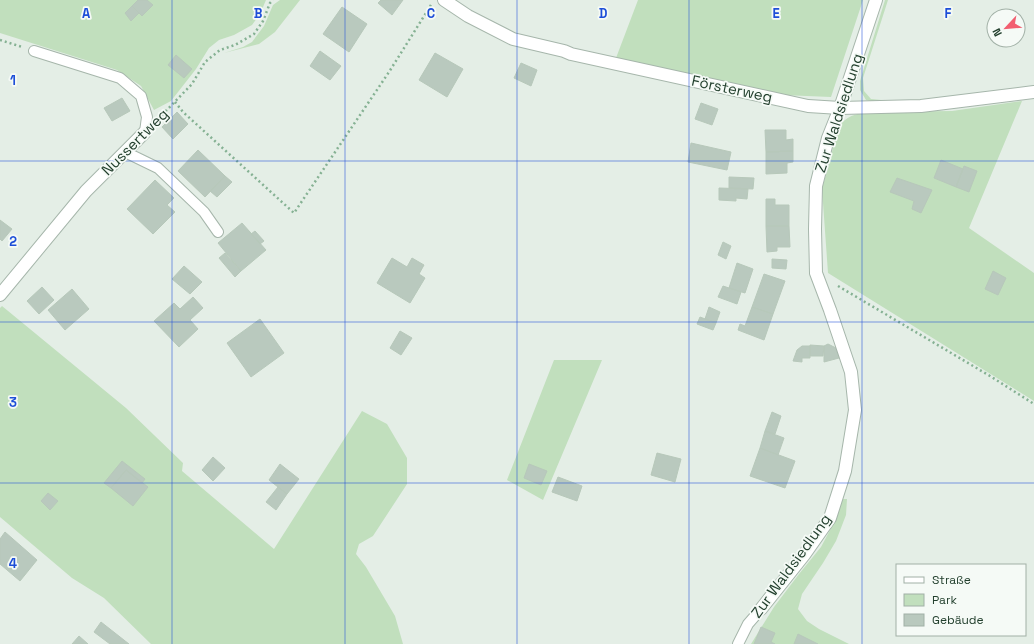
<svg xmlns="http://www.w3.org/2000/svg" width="1034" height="644" font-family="'Space Grotesk',sans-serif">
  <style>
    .green { fill: #c1dfbd }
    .building { fill: #b9c9be; stroke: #b7c8ba }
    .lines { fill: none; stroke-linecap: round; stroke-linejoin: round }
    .lane-casing { stroke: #a6b6ab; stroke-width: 12 }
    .street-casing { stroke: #a6b6ab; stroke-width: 14 }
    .path { stroke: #85b193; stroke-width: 2.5; stroke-dasharray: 2 3; stroke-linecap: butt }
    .lane { stroke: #fff; stroke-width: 10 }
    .street { stroke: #fff; stroke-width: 12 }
    .grid { fill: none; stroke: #1d4ed8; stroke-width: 1; stroke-opacity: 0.55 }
    .labels { text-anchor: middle; stroke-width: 3.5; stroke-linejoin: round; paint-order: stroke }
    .street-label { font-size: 15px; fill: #23402e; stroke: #f5faf6 }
    .grid-label { font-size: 13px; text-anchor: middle; font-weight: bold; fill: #1d4ed8; stroke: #f5faf6; stroke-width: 3.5; stroke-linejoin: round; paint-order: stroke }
  </style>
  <rect width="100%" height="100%" fill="#e4eee6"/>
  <!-- green -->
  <path class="green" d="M0 0H266L260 14 252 25 234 35 219 40 209 48 196 69 171 101 154 110 141 86 117 70 0 33Z
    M280 0H300L275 32 259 44 224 53 243 47 252 42 264 26 273 5Z
    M638 0H863L831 97 782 95 616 58Z
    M885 0H888L863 78 864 91 871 99 892 101V103L875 102 866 100 860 90V81Z
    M1022 101 969 228 1034 273V401L828 273 822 189 839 126C847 116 855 114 867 112L952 111Z
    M2 306 126 408 183 463 182 471 274 549 362 411 387 424 407 458V484L373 536 359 544 356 554 366 567 395 616 403 644H151L104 598 72 578 0 517V308Z
    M554 360H602L543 500 507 480Z
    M842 499H847L846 515 836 541 823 563 802 594 798 609 807 621 819 629 849 644H751L774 607 799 574 821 547 837 517Z"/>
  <!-- building -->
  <path class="building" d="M138 0H147L153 5 142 16 132 6Z
    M381 0H403L392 15 378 3Z
    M132 6 139 13 131 21 125 13Z
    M342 7 367 24 349 52 323 34Z
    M320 51 341 66 330 80 310 66Z
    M435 53 463 69 447 97 419 80Z
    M176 55 192 69 184 78 168 65Z
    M521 63 537 70 531 86 514 78Z
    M122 98 130 111 112 121 104 108Z
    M701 103 718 109 712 125 695 119Z
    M177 112 188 124 173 139 162 127Z
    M765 130H786V140L793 139V151L766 152Z
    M691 143 731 152 727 170 688 162Z
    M198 150 225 176 205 197 178 171Z
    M793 151V162L787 163V173L766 174V152Z
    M941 160 963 169 956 187 934 178Z
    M964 166 977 171 969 192 956 187Z
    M225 176 232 182 217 197 210 191Z
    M729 177 754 178 753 189 729 188Z
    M897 178 932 190 921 213 912 209 914 201 890 192Z
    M155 180 174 198 167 205 175 212 153 234 127 209Z
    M719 188 748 189 747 199 736 198V201L719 200Z
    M766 199H775V205H789V226H766Z
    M0 220 12 229 2 241 0 239Z
    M242 223 266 250 241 271 218 243Z
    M766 226H789L790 247H777V251L767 252Z
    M255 231 264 241 260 244 251 234Z
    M723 242 731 246 726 259 718 255Z
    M225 253 241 271 235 277 219 258Z
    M392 258 407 267 412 258 424 265 419 274 425 278 410 303 377 283Z
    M772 259 787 260 786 269 772 268Z
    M737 263 753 269 745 293 729 288Z
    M184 266 202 282 190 294 172 279Z
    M993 271 1006 278 998 295 985 289Z
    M764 274 785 281 773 314 752 307Z
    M723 286 741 292 737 304 718 297Z
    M42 287 54 300 39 314 27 301Z
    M72 289 89 309 65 330 48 310Z
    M193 297 203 308 190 320 198 329 179 347 154 321 174 303 180 309Z
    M709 307 720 312 716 323 705 319Z
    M752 307 773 314 764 340 738 330 740 324 745 326Z
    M700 317 716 323 713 330 697 324Z
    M260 319 284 353 251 377 227 343Z
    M400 331 412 338 401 355 390 348Z
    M828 344 836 348 839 358 824 362V346Z
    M810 345 824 346 823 356H810Z
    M802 346H810V358H802V362L793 361 797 350Z
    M772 412 781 416 775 434 765 431Z
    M765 431 784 438 778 455 760 448Z
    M760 448 795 461 785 488 750 476Z
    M657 453 681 459 675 482 651 475Z
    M213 457 225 468 213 481 202 470Z
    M122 461 145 479 142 483 126 470 111 488 104 483Z
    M280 464 299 479 287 494 269 480Z
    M529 464 547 471 541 485 524 478Z
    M126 470 148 487 133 506 111 488Z
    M558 477 582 486 577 501 552 492Z
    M278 487 287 494 276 510 266 502Z
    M48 493 58 501 50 510 41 501Z
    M5 532 37 560 20 581 0 564V539Z
    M101 622 129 644H110L94 632Z
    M761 627 775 633 771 642 775 644H754Z
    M798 634 818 644H794Z
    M79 636 88 644H72Z"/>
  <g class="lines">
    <!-- lane casing -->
    <g class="lane-casing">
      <path id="lane" d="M34 51 120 78 141 96 147 117 145 132
        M125 152 158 168 204 212 218 232
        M738 644 748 624 761 609"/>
    </g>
    <!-- street casing -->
    <g class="street-casing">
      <path id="street" d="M444 0 468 16 513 39 564 51 571 54 808 106 840 108 921 106 1034 92
        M0 295 86 191 145 132
        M761 609 804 555 830 518 845 471 855 410 851 372 830 310 816 273 815 229 816 186 828 138 840 108 876 0"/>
    </g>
    <!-- path -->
    <path class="path" d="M0 40 22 47
      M175 102 183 112 294 213 389 72 431 5
      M162 115 192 84 205 62 220 50 235 45 254 34 263 21 270 3 273 0
      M838 286 990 376 1034 404"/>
    <!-- lane -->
    <use href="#lane" class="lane"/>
    <!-- street -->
    <use href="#street" class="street"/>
  </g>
  <!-- grid -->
  <path class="grid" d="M172 0V644M345 0V644M517 0V644M689 0V644M862 0V644M0 161H1034M0 322H1034M0 483H1034"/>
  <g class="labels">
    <!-- street labels -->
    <g class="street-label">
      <text transform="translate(732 89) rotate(12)" y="5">Försterweg</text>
      <text transform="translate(839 113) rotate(-72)" y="5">Zur Waldsiedlung</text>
      <text transform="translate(135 142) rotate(-45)" y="5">Nussertweg</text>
      <text transform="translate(791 566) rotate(-54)" y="5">Zur Waldsiedlung</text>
    </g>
  </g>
  <g class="grid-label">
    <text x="86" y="18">A</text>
    <text x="258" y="18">B</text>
    <text x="431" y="18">C</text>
    <text x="603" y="18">D</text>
    <text x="776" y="18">E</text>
    <text x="948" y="18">F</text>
    <text x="13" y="85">1</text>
    <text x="13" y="246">2</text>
    <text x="13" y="407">3</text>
    <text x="13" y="568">4</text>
  </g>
  <!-- legend -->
  <rect x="896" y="564" width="130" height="72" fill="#f5faf6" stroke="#a1b0a6"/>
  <rect x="904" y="577" width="20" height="6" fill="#ffffff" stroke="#a1b0a6"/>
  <text x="932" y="584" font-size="12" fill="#23402e">Straße</text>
  <rect x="904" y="594" width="20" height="12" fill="#c1dfbd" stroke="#a1b0a6"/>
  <text x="932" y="604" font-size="12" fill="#23402e">Park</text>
  <rect x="904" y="614" width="20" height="12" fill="#b9c9be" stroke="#a1b0a6"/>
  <text x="932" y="624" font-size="12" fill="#23402e">Gebäude</text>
  <!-- north arrow -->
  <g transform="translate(1006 28) rotate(244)"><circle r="19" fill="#f5faf6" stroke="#a1b0a6"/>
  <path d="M0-3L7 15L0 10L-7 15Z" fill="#f25e70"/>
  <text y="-6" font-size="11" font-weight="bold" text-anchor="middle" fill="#23402e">N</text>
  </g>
</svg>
